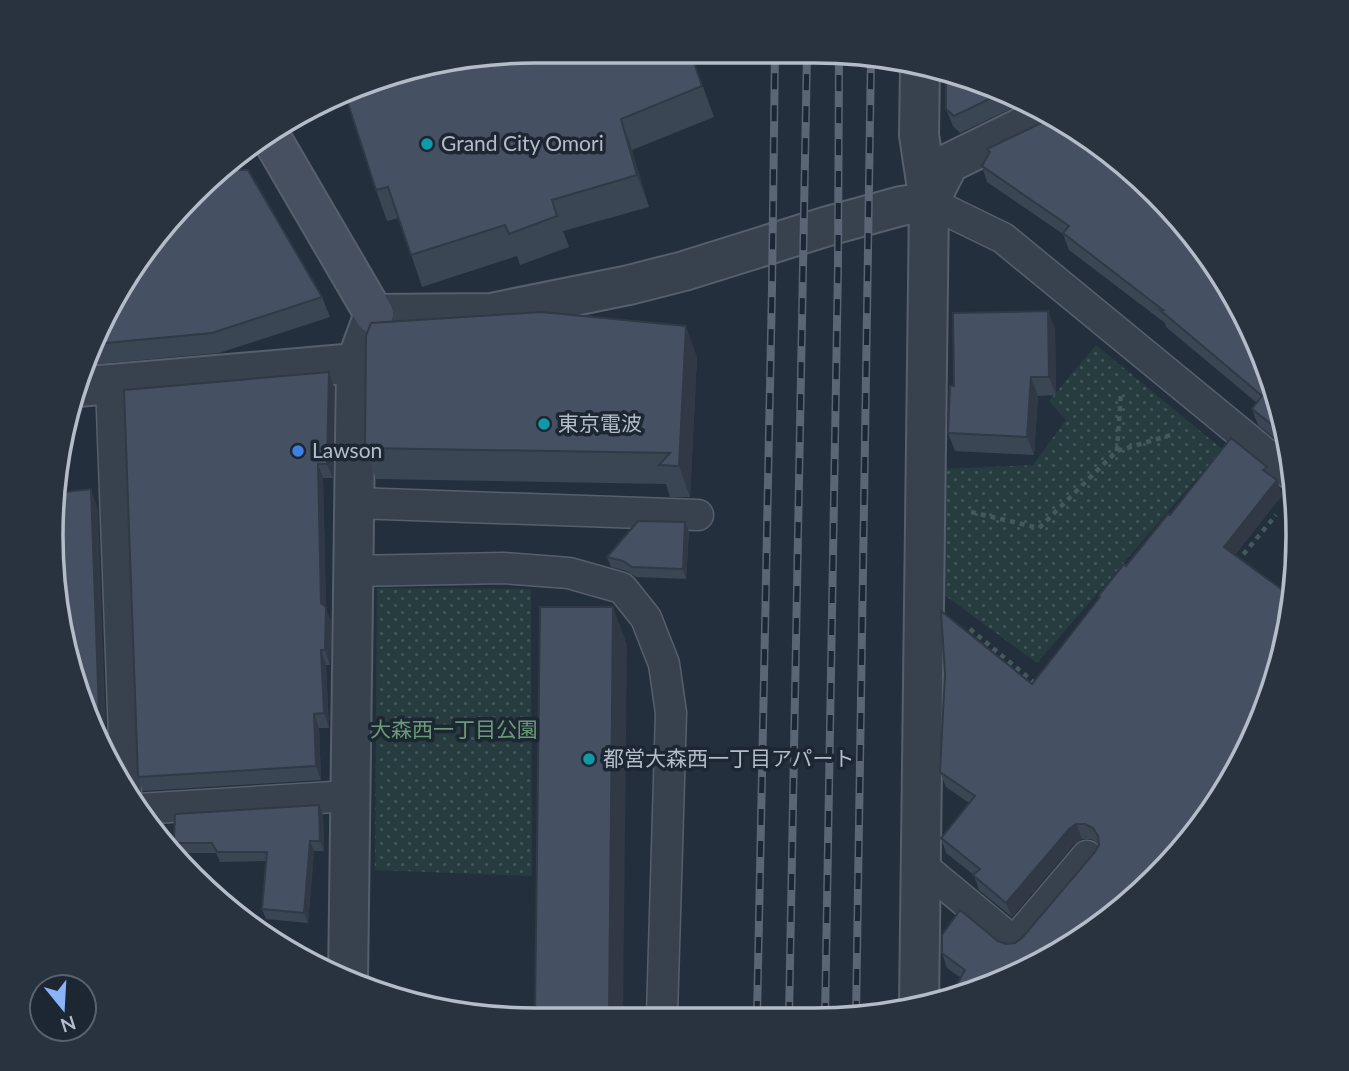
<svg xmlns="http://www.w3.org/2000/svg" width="1349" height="1071" font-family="Lato,'Noto Sans JP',sans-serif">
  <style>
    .park { fill: url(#park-dots) }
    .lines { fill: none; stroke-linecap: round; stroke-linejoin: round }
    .lane-casing { stroke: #565f6c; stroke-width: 33 }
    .street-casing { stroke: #565f6c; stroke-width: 42 }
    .secondary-casing { stroke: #565f6c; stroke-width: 42 }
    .path { stroke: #44595c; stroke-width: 4.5; stroke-dasharray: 5 5; stroke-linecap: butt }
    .lane { stroke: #38414e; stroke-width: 30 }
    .street { stroke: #38414e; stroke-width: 38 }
    .secondary { stroke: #465061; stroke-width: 38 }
    .rail-casing { stroke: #5a6575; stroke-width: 8 }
    .rail { stroke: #1d2633; stroke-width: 5; stroke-dasharray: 16; stroke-linecap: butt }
    .wall { fill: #3b4654 }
    .shaded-wall { fill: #303945 }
    .building { fill: #455162; stroke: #303945; stroke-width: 2 }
    .culture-dot { fill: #0f9aa8; stroke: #1d2633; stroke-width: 2.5 }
    .shop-dot { fill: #3f7fe0; stroke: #1d2633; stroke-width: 2.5 }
    .labels { text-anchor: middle; stroke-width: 7; stroke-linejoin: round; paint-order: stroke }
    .poi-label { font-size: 21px; fill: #b4bcc9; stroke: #1d2633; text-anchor: start }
    .park-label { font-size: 21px; fill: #6b9a76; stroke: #1d2633 }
    .rim { fill: none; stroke: #b4bcc9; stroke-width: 3.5 }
  </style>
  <defs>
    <pattern id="park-dots" width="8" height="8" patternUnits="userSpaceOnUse" patternTransform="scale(1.75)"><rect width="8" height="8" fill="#263c3f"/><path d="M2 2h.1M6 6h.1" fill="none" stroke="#435659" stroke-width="1.8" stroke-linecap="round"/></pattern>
  </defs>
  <rect width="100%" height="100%" fill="#242f3e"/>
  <!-- park -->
  <path class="park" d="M1096 345 1222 449 1037 663 939 591 941 469 1033 465 1066 420 1049 401Z
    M377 588 531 589 532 876 375 870Z"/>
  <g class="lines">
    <!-- lane casing -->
    <g class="lane-casing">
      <path id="lane" d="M929 202 1003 238 1294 477
        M111 384 126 792
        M355 503 698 515
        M353 571 503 568 569 573 622 588 646 618 664 664 671 713 662 1015
        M138 809 350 796
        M921 865 1014 942 1087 856"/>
    </g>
    <!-- street casing -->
    <g class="street-casing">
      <path id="street" d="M77 387 356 363
        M348 982 356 363 374 314 491 313 629 285 684 271 828 226 901 206 929 202 949 163 1051 113
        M919 1007 929 202 919 135 920 67"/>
    </g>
    <!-- secondary casing -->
    <g class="secondary-casing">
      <path id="secondary" d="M269 134 374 314"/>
    </g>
    <!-- path -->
    <path class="path" d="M1117 451 1121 392
      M971 512 1039 528 1117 451 1174 434
      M1237 562 1276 515
      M970 629 1036 684"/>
    <!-- lane -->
    <use href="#lane" class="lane"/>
    <!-- street -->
    <use href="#street" class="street"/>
    <!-- secondary -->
    <use href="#secondary" class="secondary"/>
    <!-- rail casing -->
    <g class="rail-casing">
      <path id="rail" d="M757 1017 772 288 775 52
        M856 1017 871 57
        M789 1018 807 52
        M825 1019 838 266 839 52"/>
    </g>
    <!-- rail -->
    <use href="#rail" class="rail"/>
  </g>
  <!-- wall -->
  <path class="wall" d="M690 51 714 117 632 150 649 207 563 231 569 247 520 265 517 256 422 287 399 218 387 221 376 190Z
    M970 77 1025 102 960 133 953 126 946 109Z
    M987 149 1273 380 1289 450 1258 425 1252 409 1257 403 1166 327 1165 323 1069 250 1063 234 987 182 982 166 989 154Z
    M116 293 322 297 330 317 219 353 86 365Z
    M1048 311 1055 329 1056 395 1038 396 1034 455 955 451 948 433 954 386Z
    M697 357 690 497H670L666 484 376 479 365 448Z
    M329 372 334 387 333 478H323L326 609 331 622 330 665H326L329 728H319L321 780 143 791 138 777Z
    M1269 475 1282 495 1235 555 1198 831 961 978 947 968 942 953 998 941 1006 944 1015 943 1022 938 1095 852 1098 843 1091 839H1082L1074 844 1012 917 979 890 974 875 946 853 941 838 969 803 946 787 940 772 1032 684 1126 566 1170 515Z
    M685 522 689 532 686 579 636 577 627 571 611 567 607 557Z
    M323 815 324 851H314L308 923 266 919 262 909 266 861 220 862 216 853H178L174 843Z"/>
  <!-- shaded-wall -->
  <path class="shaded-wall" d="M621 119 632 150 649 207 637 175Z
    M1048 311 1055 329 1056 395 1049 377Z
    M686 326 697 357 690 497 679 466Z
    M329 372 334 387 333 478 327 464Z
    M1031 377 1038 396 1034 455 1027 437Z
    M318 464 323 478 326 609 331 622 330 665 325 650 321 603Z
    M1277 480 1282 495 1230 562 1224 547Z
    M91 489 98 509 107 758 100 741Z
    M685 522 689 532 686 579 683 569Z
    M613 607 627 645 623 1015 609 1014Z
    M321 650 326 665 329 728 324 713Z
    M314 714 319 728 321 780 316 766Z
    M319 805 323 815 324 851 320 841Z
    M1076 824 1082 839 1074 844 1012 917 1006 903 1069 829Z
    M310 841 314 851 308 923 304 913Z"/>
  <!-- building -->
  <path class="building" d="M536 51H690L702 86 621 119 637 175 552 200 557 216 509 234 505 225 411 255 388 187 376 190 345 94 410 67Z
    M946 72 970 77 1004 92 954 116 946 109Z
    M1056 116 1133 171 1234 293 1273 380 1286 436 1252 409 1262 396 1160 310H1163L1063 233 1069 226 982 166 990 152 987 149Z
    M224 169 248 170 322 297 212 333 95 344 116 293 193 192Z
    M1048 311 1049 377H1031L1027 437 948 433 950 386H954L953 313Z
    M541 312 686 326 679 466 659 465 670 453 365 448 366 336 371 323Z
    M329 372 327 464H318L321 603 326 607 325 650H321L324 713 314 714 316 766 138 777 124 390Z
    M1231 438 1267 467 1263 470 1277 480 1224 547 1292 597 1282 661 1248 750 1198 831 1133 900 1056 956 948 1000 965 970 942 953V935L960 910 998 941 1006 944 1015 943 1022 938 1095 852 1099 845 1098 836 1093 828 1085 824H1076L1069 829 1006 903 973 875 980 869 941 838 975 796 940 772 945 674 941 611 1032 684 1100 597 1099 595 1124 564 1126 566 1168 514 1170 515Z
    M91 489 100 741 67 661 51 535 56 493Z
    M638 521 685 522 683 569 632 567 623 561 607 557Z
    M540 607H613L609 1014 535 1013Z
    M319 805 320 841H310L304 913 262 909 267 852H217L212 843H174L175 814Z"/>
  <!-- markers -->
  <g class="culture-dot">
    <circle cx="427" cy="144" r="7"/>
    <circle cx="544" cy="424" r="7"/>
    <circle cx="589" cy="759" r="7"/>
  </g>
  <circle class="shop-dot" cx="298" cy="451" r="7"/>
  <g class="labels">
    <!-- poi labels -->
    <g class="poi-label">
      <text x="441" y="151">Grand City Omori</text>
      <text x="558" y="431">東京電波</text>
      <text x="312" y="458">Lawson</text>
      <text x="603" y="766">都営大森西一丁目アパート</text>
    </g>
    <!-- park labels -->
    <g class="park-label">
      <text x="454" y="737">大森西一丁目公園</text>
    </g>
  </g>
  <!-- crop -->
  <path d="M0 0H1349V1071H0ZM535 63H814A472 472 0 0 1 1286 535V536A472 472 0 0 1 814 1008H535A472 472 0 0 1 63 536V535A472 472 0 0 1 535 63Z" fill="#29323f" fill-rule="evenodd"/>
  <path class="rim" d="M535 63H814A472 472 0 0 1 1286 535V536A472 472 0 0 1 814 1008H535A472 472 0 0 1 63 536V535A472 472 0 0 1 535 63Z"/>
  <!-- north arrow -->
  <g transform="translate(63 1008) rotate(162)"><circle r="33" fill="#1d2633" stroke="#59626f" stroke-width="2"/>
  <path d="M0-5L12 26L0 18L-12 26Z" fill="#8ab4f8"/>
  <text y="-10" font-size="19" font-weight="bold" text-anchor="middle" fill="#b4bcc9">N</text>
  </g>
</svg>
